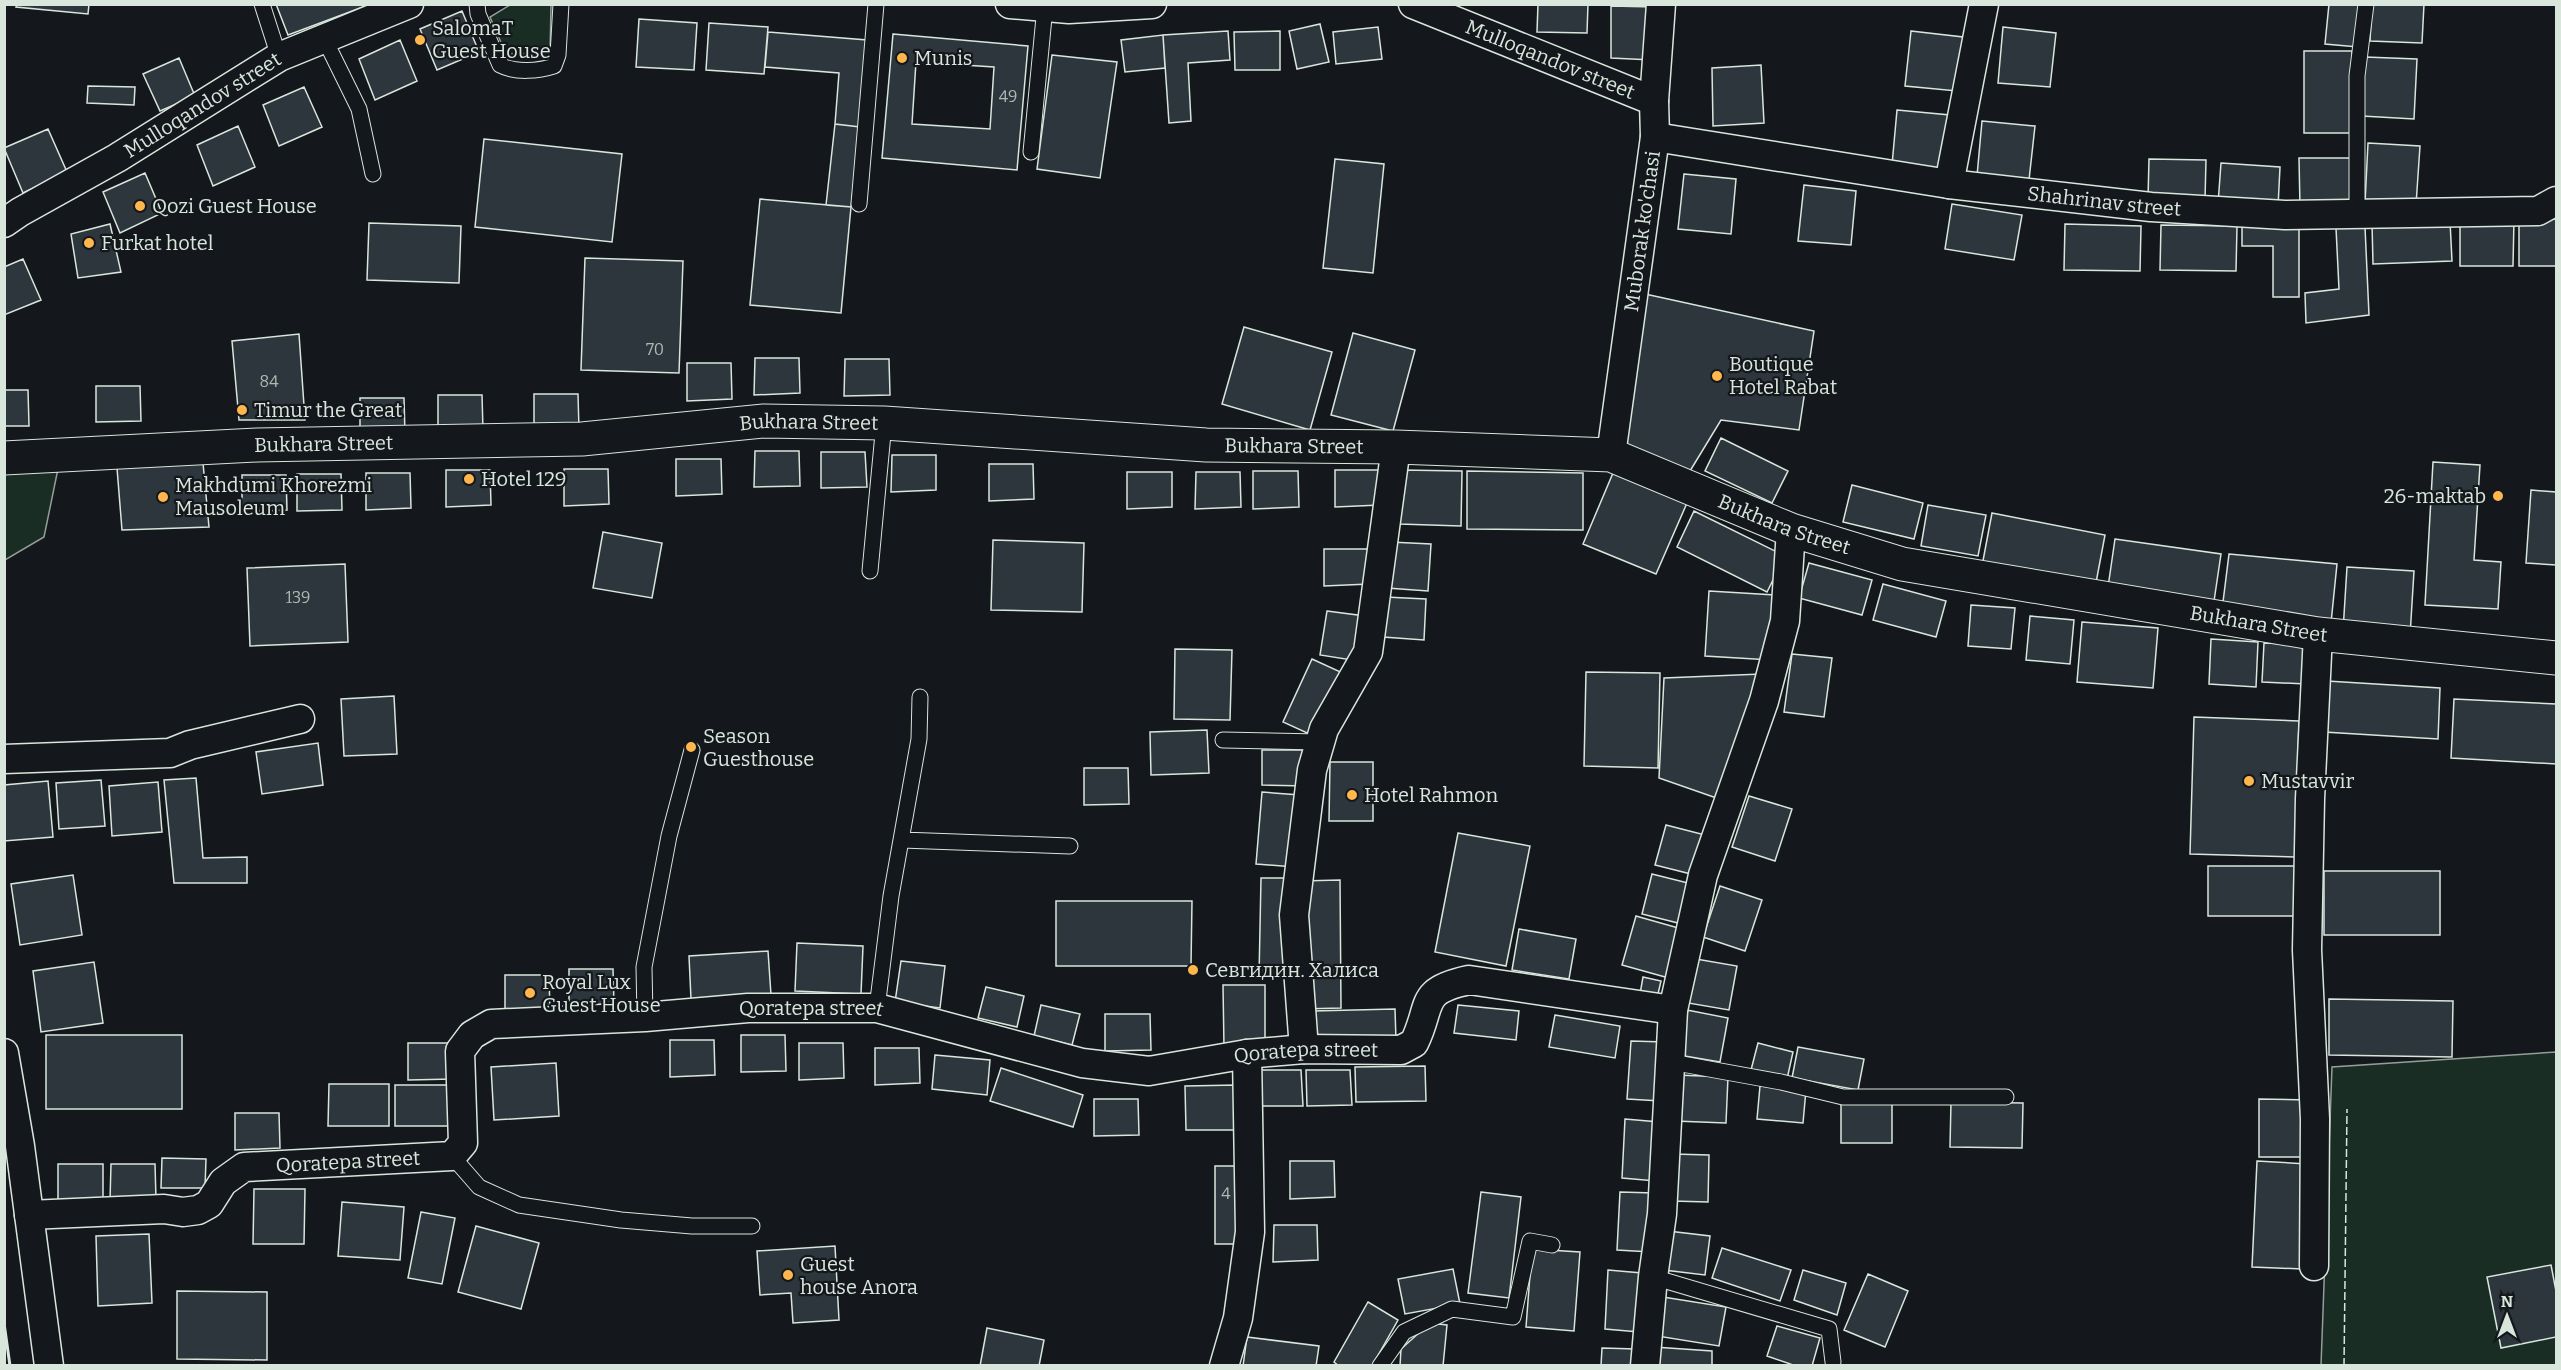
<svg xmlns="http://www.w3.org/2000/svg" width="2561" height="1370" font-family="Bitter,serif">
  <style>
    .green { fill: #1a2d24; stroke: #939e99; stroke-width: 1.5 }
    .building { fill: #2c363c; stroke: #d8e6dc; stroke-width: 1.5; fill-rule: evenodd }
    .lines { fill: none; stroke-linecap: round; stroke-linejoin: round }
    .service-casing { stroke: #d8e6dc; stroke-width: 17 }
    .minor-casing { stroke: #d8e6dc; stroke-width: 31 }
    .tertiary-casing { stroke: #d8e6dc; stroke-width: 35 }
    .service { stroke: #14181c; stroke-width: 15 }
    .minor { stroke: #14181c; stroke-width: 28 }
    .tertiary { stroke: #14181c; stroke-width: 33 }
    .fence { stroke: #d8e6dc; stroke-width: 1.5; stroke-dasharray: 8 3; stroke-linecap: butt }
    .wall { stroke: #d8e6dc; stroke-width: 3 }
    .poi-dot { fill: #ffb74d; stroke: #14181c; stroke-width: 2 }
    .labels { text-anchor: middle; stroke-width: 4.5; stroke-linejoin: round; paint-order: stroke }
    .number-label { font-size: 16px; fill: #adbab4 }
    .poi-label { font-size: 20px; fill: #d8e6dc; stroke: #14181c; text-anchor: start }
    .street-label { font-size: 20px; fill: #d8e6dc; stroke: #14181c }
  </style>
  <rect width="100%" height="100%" fill="#14181c"/>
  <!-- green -->
  <path class="green" d="M510 5H551L550 54H506L490 17Z
    M59 464 44 537 5 560 4 469Z
    M2556 1052V1365L2321 1366 2332 1067Z"/>
  <!-- building -->
  <path class="building" d="M17 4H89L88 14 16 7Z
    M276 4H371L288 35Z
    M1538 4H1588L1587 33 1537 32Z
    M2329 4H2362L2358 47 2325 44Z
    M2372 4H2424L2422 43 2370 41Z
    M1611 6 1654 7 1652 60 1611 58Z
    M462 11 479 52 437 70 420 29Z
    M639 19 697 23 694 70 636 67Z
    M709 23 768 27 764 74 706 70Z
    M1320 24 1329 62 1297 69 1289 31Z
    M1378 27 1382 59 1336 64 1333 32Z
    M2003 27 2056 33 2050 87 1998 83Z
    M1228 31 1230 60 1188 63 1191 121 1169 123 1163 35Z
    M1280 31V70H1235L1234 32Z
    M1911 31 1963 37 1957 91 1905 86Z
    M768 32 867 40 860 127 835 124 839 73 765 67Z
    M893 34 1028 46 1017 170 882 158ZM916 62 994 67 990 129 912 124Z
    M1163 35 1165 68 1125 72 1121 40Z
    M400 40 417 81 375 100 359 59Z
    M2304 51H2352V133H2304Z
    M1052 55 1117 62 1100 178 1037 169Z
    M2365 57 2417 59 2414 119 2362 116Z
    M179 58 195 96 160 111 143 74Z
    M1761 65 1764 123 1713 126 1712 68Z
    M88 86 135 87 134 105 87 103Z
    M304 87 322 127 279 146 263 105Z
    M1897 110 1950 115 1944 169 1892 165Z
    M1982 121 2035 126 2029 180 1977 176Z
    M835 124 860 127 851 207 826 205Z
    M238 126 255 167 213 186 197 145Z
    M48 129 67 172 23 193 4 148Z
    M484 139 622 154 612 242 475 227Z
    M2368 143 2420 146 2416 205 2365 203Z
    M2299 158H2354V207H2300Z
    M1335 159 1384 164 1373 273 1323 268Z
    M2149 159 2206 160 2205 200 2148 199Z
    M2221 163 2280 167 2278 207 2218 204Z
    M145 173 162 213 120 233 103 192Z
    M1684 174 1736 179 1731 234 1678 229Z
    M1804 185 1856 191 1851 245 1798 241Z
    M760 199 851 207 841 313 750 305Z
    M1952 204 2022 215 2014 260 1945 249Z
    M2460 219H2514L2513 266H2460Z
    M2519 219H2556V266H2519Z
    M2450 221 2452 261 2373 264 2372 224Z
    M369 223 461 226 459 283 367 280Z
    M2242 223H2299V297H2273V246H2242Z
    M110 224 121 272 78 278 71 234Z
    M2065 224 2141 226 2140 271 2064 270Z
    M2161 225 2237 226 2236 271 2160 270Z
    M2365 227 2369 315 2306 323 2305 293 2339 289 2336 228Z
    M585 258 683 261 679 373 581 370Z
    M23 259 41 300 4 315V267Z
    M1636 292 1814 331 1799 430 1721 420 1690 471 1620 443Z
    M1244 327 1332 352 1310 430 1222 404Z
    M1353 333 1415 350 1393 431 1331 415Z
    M299 334 305 420H239L232 341Z
    M755 358H799L800 393 754 395Z
    M845 359H889L890 395 844 396Z
    M687 363H731L732 399 687 401Z
    M96 386H140L141 421 96 422Z
    M4 390H28L29 426H4Z
    M534 394H578L579 430 534 431Z
    M438 395H482L483 430 438 432Z
    M360 398H404L405 434 360 436Z
    M1721 438 1788 471 1772 503 1705 471Z
    M755 451H799L800 486 754 487Z
    M821 452H865L867 487 821 488Z
    M892 455H936V490L891 492Z
    M676 459H721L722 494 676 496Z
    M2433 462 2480 465 2474 560 2501 562 2498 609 2425 605Z
    M203 463 209 527 122 530 117 468Z
    M989 464H1033L1034 499 989 501Z
    M564 469H608L609 504 564 506Z
    M446 470H490L491 505 446 507Z
    M1335 470H1379L1380 505 1335 507Z
    M1401 470 1462 471 1461 526 1399 524Z
    M1253 471H1298L1299 507 1253 509Z
    M1467 471 1583 473V530L1467 529Z
    M1127 472H1172V507L1127 509Z
    M1196 472H1240L1241 507 1195 509Z
    M366 473H410L411 508 366 510Z
    M1613 473 1687 503 1656 574 1583 544Z
    M297 474H341L342 510 297 511Z
    M242 475H286L287 510 242 512Z
    M1852 485 1923 503 1914 539 1843 522Z
    M2531 490 2556 492V565L2526 563Z
    M1928 505 1986 515 1978 556 1921 546Z
    M1694 511 1785 556 1767 592 1677 547Z
    M1992 513 2105 535 2095 588 1982 566Z
    M603 532 662 543 652 598 593 588Z
    M2115 539 2221 554 2213 608 2107 594Z
    M993 540 1084 543 1082 612 991 610Z
    M1390 542 1431 544 1428 591 1387 588Z
    M1324 549H1368L1369 584 1324 586Z
    M2229 554 2337 564 2331 623 2222 610Z
    M1809 563 1872 580 1862 615 1799 598Z
    M345 564 348 642 250 646 247 568Z
    M2347 567 2414 571 2410 636 2343 631Z
    M1883 584 1946 601 1936 637 1873 620Z
    M1709 591 1775 595 1771 660 1705 656Z
    M1385 597 1426 599 1424 640 1383 637Z
    M1971 605 2015 608 2011 649 1968 646Z
    M1327 611 1365 616 1358 661 1320 655Z
    M2030 616 2074 620 2070 664 2026 660Z
    M2082 622 2158 628 2153 688 2077 682Z
    M2211 639 2258 642 2256 687 2209 684Z
    M2264 643 2308 645 2306 684 2262 682Z
    M1175 649 1232 650 1230 720 1174 719Z
    M1792 654 1832 658 1824 717 1784 712Z
    M1312 659 1345 674 1316 737 1283 722Z
    M1586 672 1660 673 1658 768 1584 766Z
    M1761 674 1725 801 1659 778 1664 678Z
    M2327 681 2440 688 2438 739 2324 732Z
    M394 696 397 754 344 756 341 699Z
    M2454 699 2556 704V764L2451 758Z
    M2194 717 2299 721 2295 857 2190 854Z
    M1207 730 1209 773 1151 775 1150 732Z
    M318 743 323 785 262 794 256 752Z
    M1262 750H1307V786L1262 785Z
    M1330 762H1373V821H1329Z
    M1084 768H1128L1129 804 1084 805Z
    M196 778 203 858 247 857V883H174L164 780Z
    M101 780 105 826 59 829 56 783Z
    M48 781 53 837 4 841V785Z
    M158 782 162 832 112 836 109 786Z
    M1262 792 1300 795 1294 867 1256 864Z
    M1749 796 1792 809 1775 861 1732 847Z
    M1666 825 1709 836 1699 876 1655 865Z
    M1458 833 1530 846 1506 966 1435 952Z
    M2208 866H2301V916H2208Z
    M2324 871H2440V935H2324Z
    M1652 874 1696 885 1686 925 1642 914Z
    M73 875 82 935 20 945 11 884Z
    M1261 878H1289L1287 978 1259 977Z
    M1340 880 1341 1008 1302 1009 1301 881Z
    M1720 886 1762 900 1745 951 1703 937Z
    M1056 901H1192L1191 966H1056Z
    M1636 916 1689 931 1676 980 1622 965Z
    M1519 929 1576 939 1569 979 1512 970Z
    M797 943 863 946 861 994 795 991Z
    M768 951 771 995 691 999 689 956Z
    M1696 959 1737 966 1729 1010 1688 1003Z
    M901 961 945 966 940 1008 895 1002Z
    M94 962 103 1023 41 1032 33 971Z
    M569 969H613L614 1004 569 1006Z
    M505 975H549L550 1011 505 1013Z
    M1643 977 1661 981 1657 998 1640 994Z
    M1223 985H1265V1047L1224 1048Z
    M986 987 1024 996 1017 1027 978 1018Z
    M2329 999 2453 1001 2452 1057 2329 1055Z
    M1041 1005 1080 1014 1072 1045 1034 1036Z
    M1458 1005 1519 1011 1516 1040 1454 1033Z
    M1395 1009 1396 1040 1314 1041 1313 1011Z
    M1687 1010 1728 1018 1720 1062 1679 1055Z
    M1105 1014H1150L1151 1050 1105 1051Z
    M1555 1015 1620 1026 1615 1058 1549 1047Z
    M46 1035H182V1109H46Z
    M741 1035H785L786 1071 741 1072Z
    M670 1040H714L715 1075 670 1077Z
    M1631 1041 1665 1042 1661 1101 1627 1099Z
    M408 1043H452L453 1079 408 1080Z
    M799 1043H843L844 1078 799 1080Z
    M1758 1043 1793 1052 1787 1079 1751 1070Z
    M1798 1047 1864 1059 1858 1090 1792 1078Z
    M875 1048H919L920 1083 875 1085Z
    M935 1055 990 1060 987 1095 932 1089Z
    M556 1063 559 1116 494 1120 491 1067Z
    M1425 1066 1426 1101 1356 1102 1355 1067Z
    M1001 1068 1083 1095 1073 1127 990 1101Z
    M1257 1070H1301L1303 1106H1258Z
    M1306 1070H1350L1352 1105 1307 1106Z
    M1676 1075 1728 1077 1726 1123 1675 1121Z
    M329 1084H389V1126H328Z
    M395 1085H455V1126H395Z
    M1237 1085 1238 1130H1186L1185 1086Z
    M1760 1086 1806 1090 1803 1123 1757 1119Z
    M1094 1099H1138L1139 1135 1094 1136Z
    M2259 1099 2309 1100 2308 1157H2259Z
    M1951 1102 2023 1103 2022 1148 1950 1147Z
    M1841 1104H1892V1143H1841Z
    M235 1113H279L280 1148 235 1150Z
    M1625 1119 1659 1122 1656 1181 1622 1178Z
    M1673 1154 1709 1155 1708 1202 1672 1201Z
    M162 1158 206 1159 205 1188H161Z
    M1290 1161H1334L1335 1197 1290 1199Z
    M2257 1161 2307 1164 2302 1269 2252 1267Z
    M58 1164H103V1199L58 1201Z
    M111 1164H155L156 1199 110 1201Z
    M1215 1166H1239V1244H1215Z
    M254 1189H305L304 1244H253Z
    M1481 1192 1521 1197 1509 1298 1468 1293Z
    M1620 1192 1654 1193 1651 1252 1617 1250Z
    M342 1202 404 1207 400 1260 338 1256Z
    M421 1212 455 1218 442 1284 408 1278Z
    M1274 1225H1317L1318 1260 1273 1262Z
    M476 1226 539 1243 521 1309 458 1292Z
    M1668 1231 1710 1236 1705 1275 1664 1270Z
    M149 1234 152 1303 98 1306 96 1236Z
    M835 1246 839 1320 793 1323 791 1293 760 1295 757 1251Z
    M1722 1248 1791 1270 1780 1301 1712 1278Z
    M1532 1249 1580 1252 1574 1331 1526 1327Z
    M2551 1265 2556 1291V1337L2501 1348 2487 1277Z
    M1453 1269 1460 1304 1405 1314 1398 1279Z
    M1608 1270 1642 1273 1639 1332 1605 1329Z
    M1803 1270 1846 1283 1837 1315 1794 1300Z
    M1868 1274 1908 1291 1885 1347 1844 1330Z
    M177 1291 267 1292V1360L177 1359Z
    M1663 1297 1726 1307 1719 1346 1657 1336Z
    M1368 1302 1398 1320 1372 1366H1339L1334 1362Z
    M1430 1323 1447 1325 1443 1366H1400L1401 1349Z
    M1777 1326 1820 1338 1812 1366H1796L1767 1356Z
    M987 1328 1044 1340 1039 1366H980Z
    M1247 1337 1319 1346 1316 1366H1243Z
    M1654 1347 1712 1351V1366H1653Z
    M1602 1348 1636 1349V1366H1601Z"/>
  <g class="lines">
    <!-- service casing -->
    <g class="service-casing">
      <path id="service" d="M262 4 279 57
        M477 4 478 14 500 65C515 73 539 71 554 66L558 55 561 4
        M325 40 359 109 373 174
        M1031 152 1045 7
        M859 204 876 4
        M2357 214V76L2366 4
        M870 571 884 423
        M1223 740 1320 742
        M902 840 1070 846
        M877 1008 891 896 919 739 920 697
        M645 1017 644 967 669 836 692 750
        M1671 1062 1781 1082 1843 1097H2006
        M452 1156 479 1187 519 1205 621 1220 692 1226H752
        M1653 1277 1829 1329 1833 1362
        M1380 1366 1404 1332 1452 1309 1513 1317 1530 1241 1552 1245"/>
    </g>
    <!-- minor casing -->
    <g class="minor-casing">
      <g id="minor">
        <path d="M1010 4 1069 9 1152 4"/>
        <path id="s1" d="M1413 4 1654 101"/>
        <path id="s2" d="M1655 137 1949 184 2151 207 2285 215 2538 211 2556 201"/>
        <path d="M1949 184 1984 4"/>
        <path id="s3" d="M4 223 20 212 117 158 279 57 409 4"/>
        <path id="s4" d="M1611 455 1655 137 1654 101 1661 4"/>
        <path d="M4 759 170 753 190 745 300 719"/>
        <path d="M1304 1049 1294 915 1312 770 1324 729 1368 652 1396 447"/>
        <path d="M4 1053 20 1146 49 1366"/>
        <path id="s5" d="M29 1215 164 1209 183 1212 198 1210 209 1204 223 1182 244 1167 452 1156 463 1143 460 1051 472 1035 491 1024 645 1017 748 1008H877L1082 1063 1149 1071 1247 1054 1304 1049 1401 1050 1414 1043C1433 1005 1417 991 1469 980L1673 1010"/>
        <path d="M2314 1266 2315 1119 2307 950 2310 799 2318 634"/>
        <path d="M1224 1366 1238 1318 1250 1232 1247 1054"/>
        <path d="M1645 1366 1653 1277 1662 1214 1673 1010 1703 875 1764 701 1785 621 1791 530"/>
      </g>
    </g>
    <!-- tertiary casing -->
    <g class="tertiary-casing">
      <g id="tertiary">
        <path id="s6" d="M4 458 257 445 582 439 764 421 884 423 1206 445 1396 447 1611 455 1791 530 1902 564 2318 634 2556 658"/>
      </g>
    </g>
    <!-- service -->
    <use href="#service" class="service"/>
    <!-- minor -->
    <use href="#minor" class="minor"/>
    <!-- tertiary -->
    <use href="#tertiary" class="tertiary"/>
    <!-- fence -->
    <path class="fence" d="M2344 1366 2347 1109"/>
    <!-- wall -->
    <path class="wall" d="M4 1323 10 1366"/>
  </g>
  <!-- markers -->
  <g class="poi-dot">
    <circle cx="420" cy="40" r="6"/>
    <circle cx="902" cy="58" r="6"/>
    <circle cx="140" cy="206" r="6"/>
    <circle cx="89" cy="243" r="6"/>
    <circle cx="1717" cy="376" r="6"/>
    <circle cx="242" cy="410" r="6"/>
    <circle cx="469" cy="479" r="6"/>
    <circle cx="2498" cy="496" r="6"/>
    <circle cx="163" cy="497" r="6"/>
    <circle cx="691" cy="747" r="6"/>
    <circle cx="2249" cy="781" r="6"/>
    <circle cx="1352" cy="795" r="6"/>
    <circle cx="1193" cy="970" r="6"/>
    <circle cx="530" cy="993" r="6"/>
    <circle cx="788" cy="1275" r="6"/>
  </g>
  <g class="labels">
    <!-- number labels -->
    <g class="number-label">
      <text x="1008" y="102">49</text>
      <text x="655" y="355">70</text>
      <text x="269" y="387">84</text>
      <text x="298" y="603">139</text>
      <text x="1226" y="1199">4</text>
    </g>
    <!-- poi labels -->
    <g class="poi-label">
      <text x="432" y="35">SalomaT<tspan x="432" dy="23">Guest House</tspan></text>
      <text x="914" y="65">Munis</text>
      <text x="152" y="213">Qozi Guest House</text>
      <text x="101" y="250">Furkat hotel</text>
      <text x="1729" y="371">Boutique<tspan x="1729" dy="23">Hotel Rabat</tspan></text>
      <text x="254" y="417">Timur the Great</text>
      <text x="481" y="486">Hotel 129</text>
      <text x="175" y="492">Makhdumi Khorezmi<tspan x="175" dy="23">Mausoleum</tspan></text>
      <text x="2486" y="503" text-anchor="end">26-maktab</text>
      <text x="703" y="743">Season<tspan x="703" dy="23">Guesthouse</tspan></text>
      <text x="2261" y="788">Mustavvir</text>
      <text x="1364" y="802">Hotel Rahmon</text>
      <text x="1205" y="977">Севгидин. Халиса</text>
      <text x="542" y="989">Royal Lux<tspan x="542" dy="23">Guest House</tspan></text>
      <text x="800" y="1271">Guest<tspan x="800" dy="23">house Anora</tspan></text>
    </g>
    <!-- street labels -->
    <g class="street-label">
      <text dy="7" stroke="none"><textPath href="#s1" startOffset="148">Mulloqandov street</textPath></text>
      <text dy="7" stroke="none"><textPath href="#s3" startOffset="231">Mulloqandov street</textPath></text>
      <text dy="7" stroke="none"><textPath href="#s2" startOffset="454">Shahrinav street</textPath></text>
      <text dy="7" stroke="none"><textPath href="#s4" startOffset="226">Muborak ko'chasi</textPath></text>
      <text dy="7" stroke="none"><textPath href="#s6" startOffset="806">Bukhara Street</textPath></text>
      <text dy="7" stroke="none"><textPath href="#s6" startOffset="320">Bukhara Street</textPath></text>
      <text dy="7" stroke="none"><textPath href="#s6" startOffset="1292">Bukhara Street</textPath></text>
      <text dy="7" stroke="none"><textPath href="#s6" startOffset="1796">Bukhara Street</textPath></text>
      <text dy="7" stroke="none"><textPath href="#s6" startOffset="2282">Bukhara Street</textPath></text>
      <text dy="7" stroke="none"><textPath href="#s5" startOffset="914">Qoratepa street</textPath></text>
      <text dy="7" stroke="none"><textPath href="#s5" startOffset="1418">Qoratepa street</textPath></text>
      <text dy="7" stroke="none"><textPath href="#s5" startOffset="338">Qoratepa street</textPath></text>
    </g>
  </g>
  <!-- border -->
  <rect width="2561" height="1370" fill="none" stroke="#d8e6dc" stroke-width="12"/>
  <!-- north arrow -->
  <g transform="translate(2507 1316)" stroke="#14181c" stroke-width="4.5" paint-order="stroke">
  <path d="M0-4.5L10 22L0 15L-10 22Z" fill="#d8e6dc"/>
  <text y="-9" font-size="16" font-weight="bold" text-anchor="middle" fill="#d8e6dc">N</text>
  </g>
</svg>
